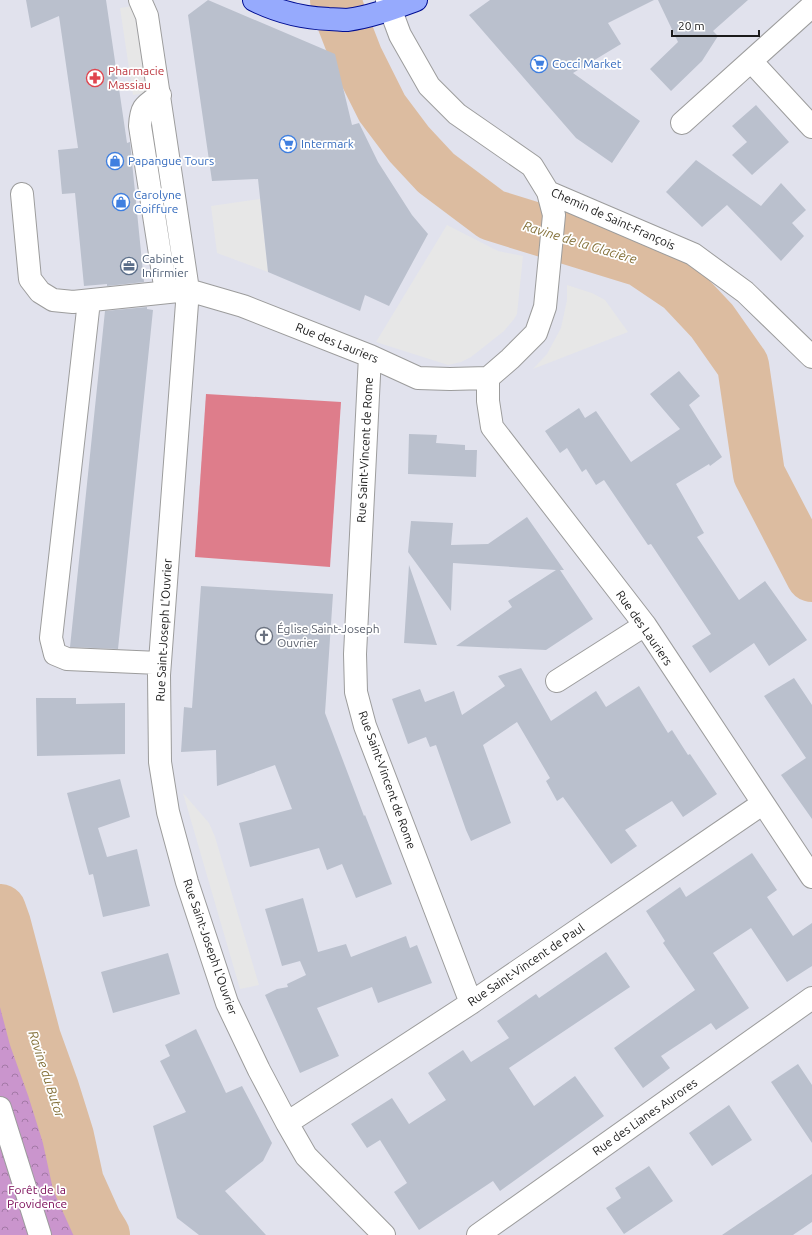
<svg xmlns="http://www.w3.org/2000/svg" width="812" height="1235" font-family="Ubuntu,sans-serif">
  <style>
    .forest { fill: url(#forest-crowns) }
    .pitch { fill: #de7d8b }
    .parking { fill: #e7e7e7 }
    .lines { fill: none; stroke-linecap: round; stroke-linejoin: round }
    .river { stroke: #dcbca0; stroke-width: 52 }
    .building { fill: #bac0cd }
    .minor-casing { stroke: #9c9c9c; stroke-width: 24 }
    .major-casing { stroke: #000e93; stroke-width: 24 }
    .minor { stroke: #fff; stroke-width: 22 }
    .major { stroke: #96aafd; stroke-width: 22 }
    .labels { text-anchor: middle; stroke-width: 3.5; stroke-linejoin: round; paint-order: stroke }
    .shop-label { font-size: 12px; fill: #366cbe; stroke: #fff; text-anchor: start }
    .health-label { font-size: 12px; fill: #be3a42; stroke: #fff; text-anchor: start }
    .street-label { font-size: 12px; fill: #1b1b1b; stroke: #fff }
    .service-label { font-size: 12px; fill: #4e5e75; stroke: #fff; text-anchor: start }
    .worship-label { font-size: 12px; fill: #5b616d; stroke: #fff; text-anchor: start }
    .park-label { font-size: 12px; fill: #790a56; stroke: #fff }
    .water-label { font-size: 13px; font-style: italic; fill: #84713a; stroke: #fff }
  </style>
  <defs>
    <pattern id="forest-crowns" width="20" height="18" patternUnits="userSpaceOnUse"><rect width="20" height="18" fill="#ca95cd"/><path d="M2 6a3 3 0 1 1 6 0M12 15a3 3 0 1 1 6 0" fill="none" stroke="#a379a6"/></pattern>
  </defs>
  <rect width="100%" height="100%" fill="#e1e2ed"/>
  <!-- forest -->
  <path class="forest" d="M0 964 87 1231 91 1235H0Z"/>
  <!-- pitch -->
  <path class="pitch" d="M206 394 341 402 330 567 195 557Z"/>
  <!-- parking -->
  <path class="parking" d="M133 6 147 93 133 95 120 8Z
    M260 199 268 272 217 253 211 206Z
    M447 225 498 251 523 256 517 314 514 319 504 331 471 357 461 362 448 365 376 342Z
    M567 285 592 293 605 300 628 332 533 369 547 354 561 328 567 300Z
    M183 793 209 823 215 837 259 985 240 989Z"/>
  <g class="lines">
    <!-- river -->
    <path class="river" d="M336 0 338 9 357 58 382 108 409 144 436 173 492 215 641 261 681 288 712 321 743 365 759 474 812 576
      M0 910 5 924 35 1038 53 1088 68 1136 78 1182 96 1222 104 1235"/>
  </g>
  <!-- building -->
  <path class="building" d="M26 0H106L127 143 130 142 144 282 107 286V284L84 286 75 193 62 194 58 150 78 148 59 16 31 28Z
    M208 0 335 54 352 125 359 123 378 162 412 215 428 234 389 306 365 295 360 311 268 272 258 179 212 181 188 15Z
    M490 0H654L608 23 621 44 573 73 640 121 612 163 576 138 469 15Z
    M658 0H748L713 31 718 36 702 61 671 91 650 69 678 42Z
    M756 105 789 142 752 175 732 155 747 142 732 126Z
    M696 160 761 206 781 183 806 210 792 223 804 236 781 261 727 205 702 227 666 192Z
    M147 307V309L153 310 118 649 70 647 105 311Z
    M679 371 700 396 689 405 722 457 710 466 709 464 676 484 704 533 697 537 739 600 765 581 807 640 769 666 754 643 710 673 692 646 711 634 651 544 648 545 604 480 596 485 586 469 582 472 567 448 560 453 545 431 579 408 585 418 596 411 631 462 680 429 650 394Z
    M409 434 437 435 436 443 465 445V450H477L476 477 408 474Z
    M527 517 564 570H560L593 619 546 650 456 646 512 607 508 601 556 570 453 563 451 611 408 552 411 521 453 523 451 545 488 544Z
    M409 565 437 645 404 643Z
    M201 586 333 594 325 713 364 816 365 815 392 884 356 898 342 864 327 870 319 848 250 867 239 823 292 809 275 765 217 786 216 750 181 752 184 707 192 708Z
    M521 668 551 721 596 691 606 707 639 686 668 733 672 730 688 755 690 754 717 794 683 817 672 801 625 830 637 846 611 864 563 797 557 801 546 781 550 778 517 722 483 745 511 823 471 841 466 830 436 745 430 747 426 737 408 744 392 699 420 689 425 702 454 691 462 715 505 686 498 676Z
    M794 678 812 705V819L781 775 806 758 764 696Z
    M36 698H76V704L125 703V754L37 756Z
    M120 779 130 817 98 828 107 857 137 849 150 906 103 917 93 874 89 875 67 793Z
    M752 853 777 890 767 897 793 936 812 923V966L787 982 751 928 713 953 749 1008 716 1030 711 1023 661 1056 670 1068 643 1088 614 1048 695 990 663 943 665 941 646 911 680 887 686 897Z
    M303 898 318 952 346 944 351 957 406 936 410 948 417 945 432 983 378 1003 372 987 317 1008 339 1056 300 1073 265 995 277 989 288 987 287 984 306 975 300 961 282 966 265 909Z
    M606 952 630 987 509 1068 534 1106 575 1076 604 1116 500 1191 493 1181 419 1230 394 1192 407 1183 380 1140 367 1148 351 1124 392 1098 409 1124 446 1100 428 1073 463 1050 471 1062 509 1038 497 1021 536 994 539 998Z
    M168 953 180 994 113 1013 101 972Z
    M196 1029 226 1093 242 1086 272 1143 263 1161 225 1191 266 1235H199L177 1218 153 1126 186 1112 160 1061 170 1056 165 1045Z
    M798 1064 812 1085V1143L771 1082Z
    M729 1105 752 1140 712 1166 689 1133Z
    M649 1166 673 1201 624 1234 606 1208 621 1198 615 1188Z
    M812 1174V1222L793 1235H722Z"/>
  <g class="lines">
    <!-- minor casing -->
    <g class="minor-casing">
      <path id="minor" d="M140 0 147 16 188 290 159 675 160 762 168 812 187 882 227 1003 259 1070 287 1123 306 1156 384 1235
        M387 0 400 35 429 86 457 114 532 166 548 192 693 254 745 292 812 357
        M751 61 812 127
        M160 95C144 106 141 107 140 126L166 292
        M682 123 812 6
        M22 194 30 279 40 292 53 300 73 302 188 290 243 306 370 356 418 378 450 379 488 378 510 359 536 333 545 307 554 215 548 192
        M89 301 51 638 55 654 67 659 159 663
        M370 356 355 654 356 692 365 726 471 1003
        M488 378V401L492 427 645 625 812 877
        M557 681 645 625
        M0 1108 40 1235
        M287 1123 471 1003 762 804
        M478 1235 812 998"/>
    </g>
    <!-- major casing -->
    <g class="major-casing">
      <path id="major" d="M254 0C278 12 302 18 329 19 335 19 341 20 347 20 371 17 394 8 416 0"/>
    </g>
    <!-- minor -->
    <use href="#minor" class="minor"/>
    <!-- major -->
    <use href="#major" class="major"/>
  </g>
  <!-- icons -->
  <defs>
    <g id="supermarket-ring" transform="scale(0.9)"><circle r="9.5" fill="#fff" stroke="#3f7fe0" stroke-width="1.5"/><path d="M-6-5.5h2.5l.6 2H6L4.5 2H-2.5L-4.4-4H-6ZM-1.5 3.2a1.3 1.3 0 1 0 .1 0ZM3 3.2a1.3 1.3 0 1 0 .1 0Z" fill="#3f7fe0"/></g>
    <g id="pharmacy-ring" transform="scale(0.9)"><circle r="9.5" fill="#fff" stroke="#e0444e" stroke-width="1.5"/><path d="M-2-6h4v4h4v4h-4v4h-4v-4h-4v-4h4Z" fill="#e0444e"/></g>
    <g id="shop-ring" transform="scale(0.9)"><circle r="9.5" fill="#fff" stroke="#3f7fe0" stroke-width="1.5"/><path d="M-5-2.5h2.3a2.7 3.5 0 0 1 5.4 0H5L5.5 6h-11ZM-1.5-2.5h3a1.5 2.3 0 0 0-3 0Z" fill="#3f7fe0"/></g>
    <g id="office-ring" transform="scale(0.9)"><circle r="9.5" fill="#fff" stroke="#5c6f8a" stroke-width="1.5"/><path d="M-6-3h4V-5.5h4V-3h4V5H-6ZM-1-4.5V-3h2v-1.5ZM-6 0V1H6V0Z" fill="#5c6f8a"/></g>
    <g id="church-ring" transform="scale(0.9)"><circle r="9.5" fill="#fff" stroke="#6b7280" stroke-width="1.5"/><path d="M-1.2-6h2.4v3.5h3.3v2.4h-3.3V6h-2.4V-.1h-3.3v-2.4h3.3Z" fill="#6b7280"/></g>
  </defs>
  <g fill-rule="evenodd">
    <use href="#supermarket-ring" x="539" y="64"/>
    <use href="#pharmacy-ring" x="95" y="78"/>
    <use href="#supermarket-ring" x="288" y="144"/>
    <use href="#shop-ring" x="115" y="161"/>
    <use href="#shop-ring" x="121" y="202"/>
    <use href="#office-ring" x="129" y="266"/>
    <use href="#church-ring" x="264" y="636"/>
  </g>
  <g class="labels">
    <!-- shop labels -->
    <g class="shop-label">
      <text x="552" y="68">Cocci Market</text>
      <text x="301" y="148">Intermark</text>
      <text x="128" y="165">Papangue Tours</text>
      <text x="134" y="199">Carolyne<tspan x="134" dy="14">Coiffure</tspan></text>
    </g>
    <!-- health labels -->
    <g class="health-label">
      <text x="108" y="75">Pharmacie<tspan x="108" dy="14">Massiau</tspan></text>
    </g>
    <!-- street labels -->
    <g class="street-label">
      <text transform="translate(613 219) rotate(24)" y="4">Chemin de Saint-François</text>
      <text transform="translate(337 343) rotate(22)" y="4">Rue des Lauriers</text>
      <text transform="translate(365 450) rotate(-87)" y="4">Rue Saint-Vincent de Rome</text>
      <text transform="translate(644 628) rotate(55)" y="4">Rue des Lauriers</text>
      <text transform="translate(164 630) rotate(-87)" y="4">Rue Saint-Joseph L'Ouvrier</text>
      <text transform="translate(387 780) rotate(70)" y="4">Rue Saint-Vincent de Rome</text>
      <text transform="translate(210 947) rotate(71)" y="4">Rue Saint-Joseph L'Ouvrier</text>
      <text transform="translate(526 965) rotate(-34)" y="4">Rue Saint-Vincent de Paul</text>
      <text transform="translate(645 1117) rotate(-35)" y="4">Rue des Lianes Aurores</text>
    </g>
    <!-- service labels -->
    <g class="service-label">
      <text x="142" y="263">Cabinet<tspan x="142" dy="14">Infirmier</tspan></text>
    </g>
    <!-- worship labels -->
    <g class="worship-label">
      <text x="277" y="633">Église Saint-Joseph<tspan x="277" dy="14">Ouvrier</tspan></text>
    </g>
    <!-- park labels -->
    <g class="park-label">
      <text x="37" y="1194">Forêt de la<tspan x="37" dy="14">Providence</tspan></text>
    </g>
    <!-- water labels -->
    <g class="water-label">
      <text transform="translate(580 242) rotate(17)" y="5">Ravine de la Glacière</text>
      <text transform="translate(47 1074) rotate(72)" y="5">Ravine du Butor</text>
    </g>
  </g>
  <!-- scale -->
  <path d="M672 30v6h87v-6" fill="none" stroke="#1b1b1b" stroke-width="2"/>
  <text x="678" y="30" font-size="12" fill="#1b1b1b" stroke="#ffffff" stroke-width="3" paint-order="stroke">20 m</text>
</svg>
